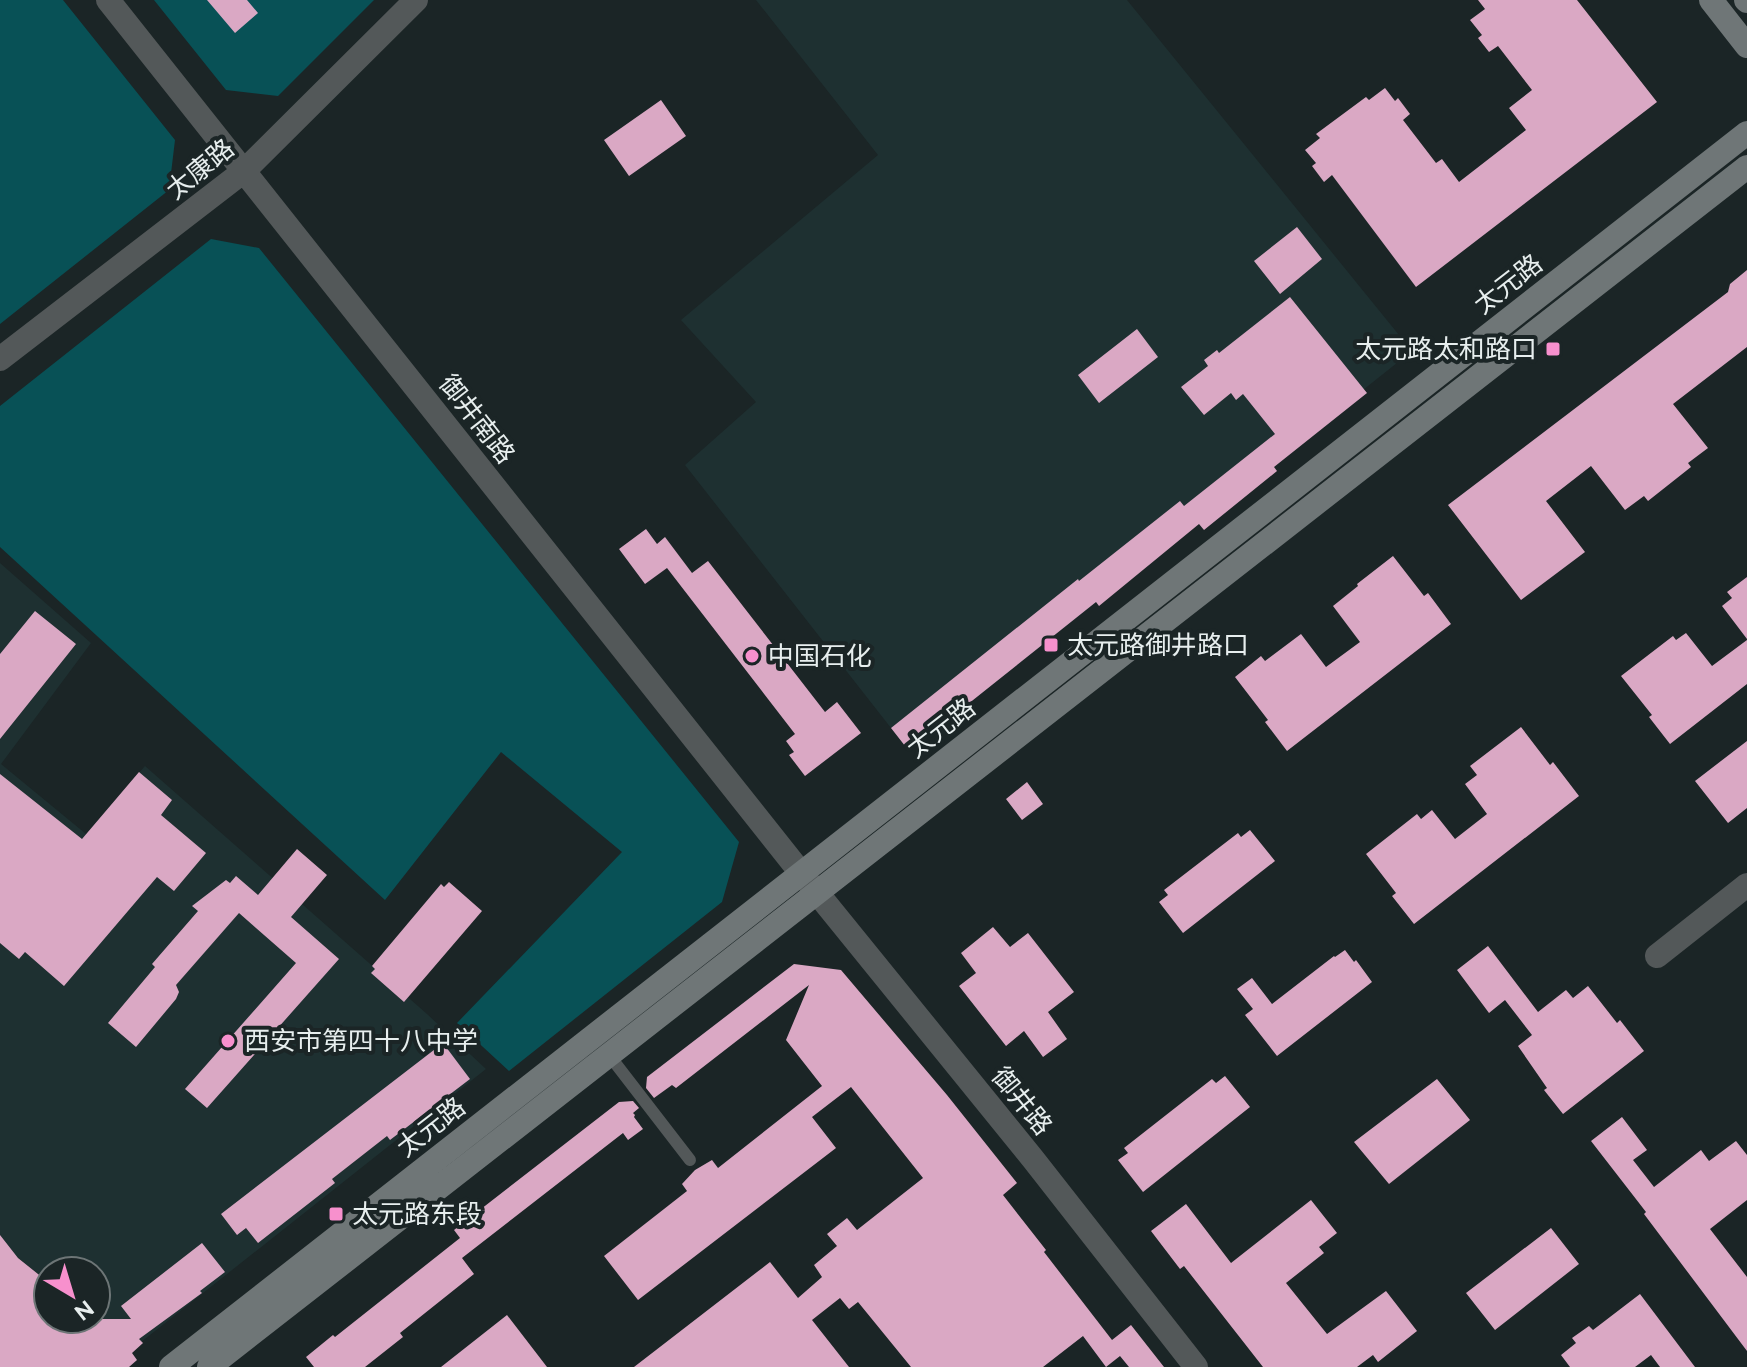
<svg xmlns="http://www.w3.org/2000/svg" width="1747" height="1367" font-family="Raleway,'Noto Sans SC',sans-serif">
  <style>
    .built { fill: #1e3031 }
    .green { fill: #085156 }
    .building { fill: #daa8c4 }
    .lines { fill: none; stroke-linecap: round; stroke-linejoin: round }
    .service { stroke: #535859; stroke-width: 12 }
    .minor { stroke: #535859; stroke-width: 24 }
    .tertiary { stroke: #535859; stroke-width: 24 }
    .secondary { stroke: #6f7677; stroke-width: 24 }
    .poi-dot { fill: #f790cd; stroke: #1b2526; stroke-width: 3 }
    .labels { text-anchor: middle; stroke-width: 8; stroke-linejoin: round; paint-order: stroke }
    .street-label { font-size: 26px; fill: #e7eeee; stroke: #1b2526 }
    .poi-label { font-size: 26px; fill: #e7eeee; stroke: #1b2526; text-anchor: start }
  </style>
  <rect width="100%" height="100%" fill="#1b2526"/>
  <!-- built -->
  <path class="built" d="M756 0H1127L1412 351 909 751 685 465 756 402 681 320 878 155Z
    M0 563 91 643 1 764 86 834 145 766 427 1014 486 1069 131 1350 96 1319V1271H48V1282L0 1243Z"/>
  <!-- green -->
  <path class="green" d="M0 0H63L175 140 169 190 0 324Z
    M154 0H374L278 96 226 90Z
    M211 239 259 248 739 842 722 902 509 1071 457 1023 622 852 501 752 385 900 0 547V406Z"/>
  <!-- building -->
  <path class="building" d="M207 0H247L258 13 235 33Z
    M1478 0H1577L1657 102 1416 287 1332 175 1324 182 1312 166 1316 163 1305 150 1320 138 1316 134 1366 97 1369 100 1385 88 1395 101 1398 98 1410 114 1403 120 1436 163 1442 159 1459 182 1526 130 1509 108 1532 90 1498 46 1489 52 1478 38 1482 35 1470 20 1485 9Z
    M661 100 686 136 629 176 604 140Z
    M1297 227 1322 259 1280 294 1254 261Z
    M1747 270V347L1673 404 1708 448 1688 463 1691 467 1648 501 1644 496 1625 510 1591 466 1546 501 1585 552 1521 600 1448 505 1728 292 1730 284Z
    M1290 297 1367 393 1274 467 1277 471 1204 530 1199 524 1099 606 1096 602 909 751 891 728 1078 579 1079 581 1180 501 1184 506 1275 434 1243 394 1236 400 1231 393 1204 415 1181 387 1208 366 1204 360 1217 350 1219 353Z
    M1137 329 1158 357 1099 403 1078 375Z
    M646 529 657 544 665 537 692 573 708 561 825 712 837 702 861 733 805 776 789 755 794 752 786 741 795 734 667 568 645 584 619 549Z
    M1393 556 1424 596 1428 593 1451 624 1287 751 1265 722 1268 720 1235 677 1261 656 1265 661 1301 634 1326 667 1360 642 1333 606 1358 586 1357 584Z
    M1747 577V639L1722 606 1732 598 1727 592Z
    M35 611 76 644 0 739V654Z
    M1686 633 1712 666 1747 640V684L1670 744 1649 717 1652 715 1621 676 1673 636 1676 640Z
    M1521 727 1550 765 1553 762 1579 796 1414 924 1392 896 1396 893 1366 854 1417 814 1421 819 1432 810 1455 839 1487 814 1465 784 1477 775 1470 766Z
    M1747 741V808L1728 823 1695 781Z
    M139 772 172 800 161 815 206 853 174 891 157 877 64 986 25 952 19 959 0 943V774L82 839Z
    M1027 782 1043 804 1022 820 1006 799Z
    M1250 830 1275 861 1183 933 1159 902 1168 895 1164 890 1238 833 1241 837Z
    M297 849 327 875 291 917 339 959 207 1108 185 1089 296 963 239 913 176 985 179 992 176 999 136 1047 108 1023 155 967 152 964 198 911 192 906 226 880 230 883 236 876 258 895Z
    M449 882 482 911 404 1002 371 973 375 969 372 966 441 884 444 887Z
    M993 927 1010 947 1028 933 1074 992 1048 1012 1067 1039 1043 1057 1024 1031 1006 1046 959 986 976 973 961 953Z
    M1488 946 1538 1012 1566 990 1573 998 1588 986 1617 1023 1620 1020 1644 1051 1563 1114 1544 1090 1547 1088 1518 1046 1532 1035 1505 1000 1489 1013 1457 970Z
    M1345 950 1354 962 1356 960 1372 982 1277 1056 1245 1015 1253 1009 1237 989 1252 978 1272 1004 1334 956 1335 957Z
    M794 964 841 970 947 1095 1017 1183 1003 1195 1046 1250 1044 1252 1112 1340 1131 1325 1164 1367H1129L1120 1356 1106 1367 1083 1336 1043 1367H911L858 1302 849 1309 840 1298 812 1320 849 1367H634L770 1262 798 1298 822 1277 814 1265 837 1246 827 1234 847 1218 857 1230 923 1178 851 1087 812 1117 836 1148 638 1300 604 1256 687 1191 682 1184 695 1170 712 1160 718 1168 822 1086 786 1040 809 985 676 1088 672 1085 654 1098 646 1088 647 1077Z
    M443 1043 470 1079 390 1140 387 1136 332 1179 335 1183 258 1243 246 1228 237 1235 221 1214Z
    M1225 1076 1250 1107 1143 1192 1118 1160 1128 1153 1124 1148 1212 1079 1216 1083Z
    M1437 1079 1470 1120 1389 1184 1354 1142Z
    M633 1101 639 1108 633 1113 635 1115 634 1117 643 1129 628 1140 623 1133 462 1258 474 1274 400 1333 403 1337 365 1367H314L306 1357 333 1335 335 1337 460 1238 454 1230 619 1102Z
    M1622 1117 1647 1150 1633 1160 1654 1187 1701 1150 1709 1161 1736 1141 1747 1155V1200L1710 1229 1747 1277V1351L1644 1214 1646 1212 1591 1141Z
    M1311 1200 1337 1233 1319 1247 1324 1253 1286 1283 1327 1334 1386 1291 1417 1331 1378 1362 1373 1355 1357 1367H1263L1184 1266 1180 1269 1151 1231 1186 1204 1231 1263Z
    M1551 1228 1579 1264 1495 1330 1466 1293Z
    M0 1235 18 1258 48 1282V1319H131L121 1306 202 1243 225 1272 200 1291 202 1293 139 1339 143 1343 132 1353 137 1360 129 1367H0Z
    M1640 1294 1695 1367H1660L1651 1355 1635 1367H1570L1561 1355 1576 1343 1572 1338 1589 1326 1593 1330Z
    M507 1315 547 1367H441Z"/>
  <g class="lines">
    <!-- service -->
    <path class="service" d="M609 1055 690 1160"/>
    <!-- minor -->
    <path class="minor" d="M1657 956 1747 885"/>
    <!-- tertiary -->
    <path class="tertiary" d="M108 0 801 873 1033 1159 1196 1367
      M0 359 244 171 416 0"/>
    <!-- secondary -->
    <path class="secondary" d="M1711 0 1747 46
      M1746 0 1747 1
      M171 1367 1747 133
      M209 1367 1747 167"/>
  </g>
  <!-- markers -->
  <g class="poi-dot">
    <rect x="1545" y="341" width="16" height="16" rx="4"/>
    <rect x="1043" y="637" width="16" height="16" rx="4"/>
    <circle cx="752" cy="656" r="8"/>
    <circle cx="228" cy="1041" r="8"/>
    <rect x="328" y="1206" width="16" height="16" rx="4"/>
  </g>
  <g class="labels">
    <!-- street labels -->
    <g class="street-label">
      <text transform="translate(200 169) rotate(-39)" y="9">太康路</text>
      <text transform="translate(1508 284) rotate(-38)" y="9">太元路</text>
      <text transform="translate(477 419) rotate(52)" y="9">御井南路</text>
      <text transform="translate(941 728) rotate(-38)" y="9">太元路</text>
      <text transform="translate(1022 1101) rotate(51)" y="9">御井路</text>
      <text transform="translate(431 1127) rotate(-38)" y="9">太元路</text>
    </g>
    <!-- poi labels -->
    <g class="poi-label">
      <text x="1537" y="358" text-anchor="end">太元路太和路口</text>
      <text x="1067" y="654">太元路御井路口</text>
      <text x="768" y="665">中国石化</text>
      <text x="244" y="1050">西安市第四十八中学</text>
      <text x="352" y="1223">太元路东段</text>
    </g>
  </g>
  <!-- north arrow -->
  <g transform="translate(72 1295) rotate(142)"><circle r="38" fill="#1b2526" stroke="#6d7576" stroke-width="2"/>
  <path d="M0-6L14 30L0 20L-14 30Z" fill="#f790cd"/>
  <text y="-12" font-size="22" font-weight="bold" text-anchor="middle" fill="#e7eeee">N</text>
  </g>
</svg>
